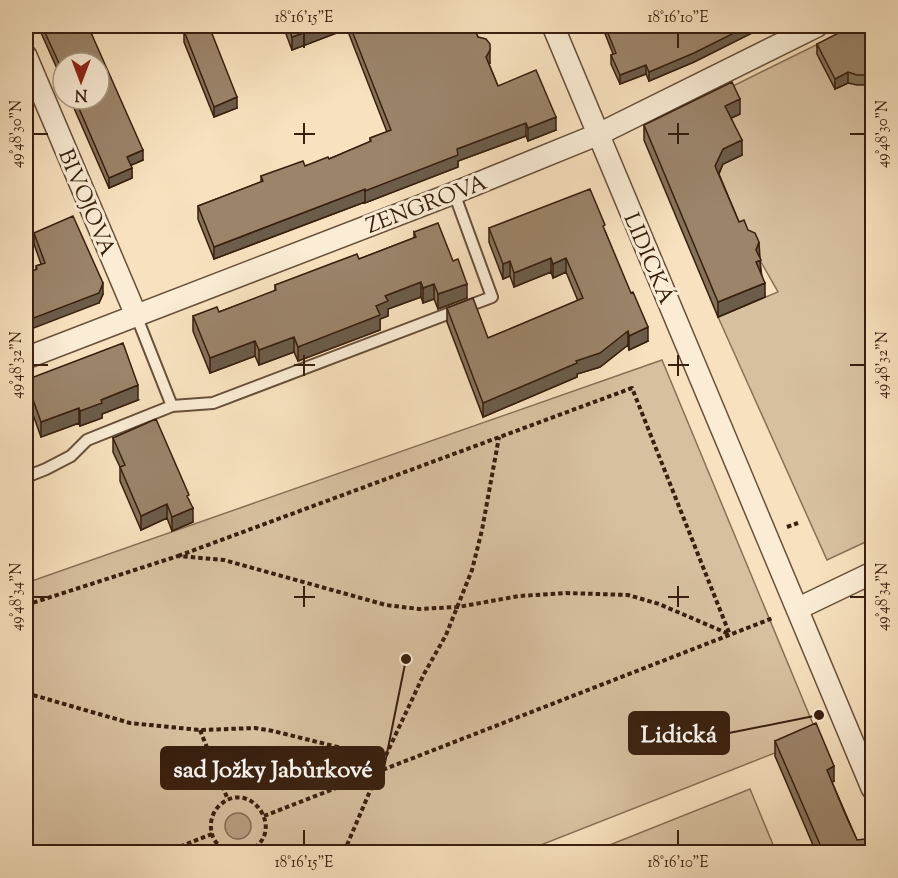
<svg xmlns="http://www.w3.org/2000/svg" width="898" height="878" font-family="'Sorts Mill Goudy',serif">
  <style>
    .green { fill: #d7c0a0; stroke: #887057; stroke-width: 1.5 }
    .water { fill: #b69f82; stroke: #846c54; stroke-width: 1.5 }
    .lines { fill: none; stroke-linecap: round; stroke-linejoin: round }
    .service-casing { stroke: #68503a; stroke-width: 14 }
    .minor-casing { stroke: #68503a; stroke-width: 24 }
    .path { stroke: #381f0e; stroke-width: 4; stroke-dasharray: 4.5 3; stroke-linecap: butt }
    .service { stroke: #faecd5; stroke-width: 10 }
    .minor { stroke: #faecd5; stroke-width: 21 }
    .wall { fill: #85725b; stroke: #381f0e; stroke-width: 1.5 }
    .shaded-wall { fill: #6c5c4a; stroke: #381f0e; stroke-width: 1.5 }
    .building { fill: #9b846a; stroke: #381f0e; stroke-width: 1.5 }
    .ticks { fill: none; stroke: #381f0e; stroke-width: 2 }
    .labels { text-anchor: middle; stroke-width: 6; stroke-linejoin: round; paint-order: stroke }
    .street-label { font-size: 22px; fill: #381f0e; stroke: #faecd5 }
    .leader { fill: none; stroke: #381f0e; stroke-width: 2 }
    .callout-dot { fill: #381f0e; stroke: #faecd5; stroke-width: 2 }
    .callout { fill: #381f0e; stroke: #381f0e; stroke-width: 2 }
    .callout-label { font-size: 24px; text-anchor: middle; font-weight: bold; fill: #fff }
    .neatline { fill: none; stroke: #381f0e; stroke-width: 2 }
    .ticks-label { font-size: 15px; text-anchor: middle; fill: #381f0e }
  </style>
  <rect width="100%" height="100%" fill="#f7e1be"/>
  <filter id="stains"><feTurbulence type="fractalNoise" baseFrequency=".00333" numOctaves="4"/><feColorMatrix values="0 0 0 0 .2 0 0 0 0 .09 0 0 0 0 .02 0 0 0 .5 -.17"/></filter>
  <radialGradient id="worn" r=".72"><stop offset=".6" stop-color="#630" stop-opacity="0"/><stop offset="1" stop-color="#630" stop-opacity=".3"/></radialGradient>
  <!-- green -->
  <path class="green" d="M816 45 832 82 872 75V539L827 560 718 317 778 292 715 181 723 164 725 121 731 87Z
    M662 360 818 736 523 852H26V583Z
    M750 789 776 852H592Z"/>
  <!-- water -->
  <path class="water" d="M225 826a13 13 0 1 1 26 0a13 13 0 1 1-26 0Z"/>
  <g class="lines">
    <!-- service casing -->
    <g class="service-casing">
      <path id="service" d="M136 315 172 406
        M26 477 46 469 71 456 87 440 172 406 213 403 492 297 454 193"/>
    </g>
    <!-- minor casing -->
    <g class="minor-casing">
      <path id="minor" d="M553 26 872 788
        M26 56 136 315
        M26 358 454 193 599 134 817 26
        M797 609 872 573"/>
    </g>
    <!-- path -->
    <path class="path" d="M787 527 798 523
      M178 556 632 388 730 635
      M26 605 178 556 224 560 386 605 419 609 458 607 519 596 566 593 628 595 659 604 729 634
      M26 693 130 723 200 730 255 728 273 731 358 752 379 770
      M200 730 228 800
      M264 816 773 618
      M166 852 212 834
      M230 852C220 848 212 841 211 829 210 819 214 810 221 804 253 778 289 836 246 852
      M344 852 379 770 424 674 446 635 472 570 482 530 499 437"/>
    <!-- service -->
    <use href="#service" class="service"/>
    <!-- minor -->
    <use href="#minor" class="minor"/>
  </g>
  <!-- wall -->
  <path class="wall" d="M38 26H88L143 160 131 165 132 178 109 188 70 99H99L63 63V82Z
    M283 26H473L490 63 489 64 498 86 556 130 528 141 526 136 458 161V167L365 203V202L214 259 198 219V206L261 182V176L305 166 329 159 370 142V138L387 132 347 29 292 50Z
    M602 26H766L694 62 649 81 646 74 620 84 611 64V55L613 54Z
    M873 26V87L872 85H857L848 83 835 89 817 54V44Z
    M184 31 237 108 214 117 184 42Z
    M740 114 731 118 742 155 723 164 719 174 739 222 759 256 765 297 718 317 644 140V125Z
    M489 228 605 231 648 341 629 350 628 345 600 367 577 374V377L483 417 447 322V308L488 338 578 301 566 272 553 278 551 272 514 287 510 276 503 279 489 242Z
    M414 232 467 298 438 309 434 299 423 303 421 297 388 309V316L380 319V330L298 361 294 352 259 365 255 356 210 373 193 331V316L219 312 275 291V285L359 259 414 238Z
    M34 233 103 294 99 303 36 270V266L41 264 34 244Z
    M26 380 138 400 102 414V418L80 426 79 423 41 437 26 395Z
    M113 438 189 500 193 522 172 531 167 518 141 530 120 481V467L113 452Z
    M873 652V682L866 667V655Z
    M775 741 834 781 832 782 857 840 816 852 775 756Z"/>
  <!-- shaded-wall -->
  <path class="shaded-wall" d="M323 26H347V29L292 50V37Z
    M748 26H766L694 62 649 81V72Z
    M490 50V63L486 69V57Z
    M646 65V74L620 84V75Z
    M848 72V83L835 89V79Z
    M237 97V108L214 117V107Z
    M740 99V114L725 121V106Z
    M556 117V130L528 141V128Z
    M526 123V136L458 161V167L365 203V191L457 149Z
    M742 140V155L723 164 715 181V166L723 149Z
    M143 150V160L127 167V157Z
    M132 168V178L109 188V178Z
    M365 189V202L214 259V247Z
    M759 242 761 275 756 277V250Z
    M551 258V272L514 287V273Z
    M566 258V272L553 278V264Z
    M510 261V276L503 279V264Z
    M421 282V297L388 309V316L380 319V330L298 361V347L376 306 385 296Z
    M103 283V294L99 303 26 331V321Z
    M765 283V297L718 317V302Z
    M434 284V299L423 303V288Z
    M467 284V298L438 309V294Z
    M648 327V341L629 350V336Z
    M628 331V345L600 367 577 374V377L483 417V403L576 361Z
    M294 337V352L259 365V350Z
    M255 341V356L210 373V358Z
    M138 385V400L102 414V418L80 426V411L101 400Z
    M79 408V423L41 437V422Z
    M167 504V518L141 530V516Z
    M193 508V522L172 531V517Z
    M834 766V781L827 785V770Z"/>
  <!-- building -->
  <path class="building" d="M42 26H88L143 150 127 157 132 168 109 178 75 99H99V63H63V72Z
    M197 26H209L237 97 214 107 184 31Z
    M288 26H323L292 37Z
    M350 26H473L478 37 486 39 490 44V50L486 57 498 86 536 70 556 117 528 128 526 123 457 149 458 155 365 191V189L214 247 198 206 263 181 261 176 303 161 305 166 328 157 329 159 371 141 370 138 391 130Z
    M605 26H748L694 53 649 72 646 65 620 75 611 55 616 53Z
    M852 26H873V77L872 75H857L848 72 835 79 817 44Z
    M732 82 740 99 725 106 742 140 723 149 715 166 739 222 744 220 748 230 755 233 759 242 756 250 761 260 756 262 765 283 718 302 644 125Z
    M590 189 605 225 603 226 631 293 633 292 648 327 629 336 628 331 600 353 576 361 577 363 483 403 447 308 473 298 488 338 583 298 566 258 553 264 551 258 514 273 510 261 503 264 489 228Z
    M73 216 103 283 99 293 26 321V274L37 269 36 266 45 263 34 233Z
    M438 223 453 261 458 259 467 284 438 294 434 284 423 288 421 282 385 296 388 301 376 306 380 315 298 347 294 337 259 350 255 341 210 358 193 316 217 307 219 312 276 290 275 285 333 263 357 254 359 259 416 237 414 232Z
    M123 343 138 385 101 400 102 403 80 411 79 408 41 422 26 380Z
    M156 419 189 495 187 496 193 508 172 517 167 504 141 516 120 467 125 465 113 438Z
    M873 652V670L866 655Z
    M816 723 834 766 827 770 846 816 857 840 865 839 870 852H814L822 849 775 741Z"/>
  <!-- ticks -->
  <path class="ticks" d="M304 33V48M678 33V48M304 123V144M678 123V144M33 134H48M294 134H315M668 134H689M850 134H865M304 355V376M678 355V376M33 365H48M294 365H315M668 365H689M850 365H865M304 586V607M678 586V607M33 597H48M294 597H315M668 597H689M850 597H865M304 830V845M678 830V845"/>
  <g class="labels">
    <!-- street labels -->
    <g class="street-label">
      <text transform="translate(88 202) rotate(67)" y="8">BIVOJOVA</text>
      <text transform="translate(426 203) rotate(-21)" y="8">ZENGROVA</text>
      <text transform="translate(650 258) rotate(67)" y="8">LIDICKÁ</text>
    </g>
  </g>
  <!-- callouts -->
  <path class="leader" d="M819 715L729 733M406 659L384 768"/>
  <g class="callout-dot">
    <circle cx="819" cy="715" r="6"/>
    <circle cx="406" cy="659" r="6"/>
  </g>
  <g class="callout">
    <rect x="629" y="712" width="100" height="42" rx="6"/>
    <rect x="161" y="747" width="223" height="42" rx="6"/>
  </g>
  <g class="callout-label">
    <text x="679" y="742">Lidická</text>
    <text x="273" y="777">sad Jožky Jabůrkové</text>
  </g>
  <!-- margin -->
  <rect width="898" height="878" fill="none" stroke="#f7e1be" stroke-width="66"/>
  <!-- north arrow -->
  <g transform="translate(81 81) rotate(180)"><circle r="28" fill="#faecd5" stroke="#ac9a85" stroke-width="1.5"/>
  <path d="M0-4.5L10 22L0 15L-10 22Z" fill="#8f2418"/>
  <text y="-9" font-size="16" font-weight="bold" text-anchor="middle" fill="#381f0e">N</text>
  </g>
  <rect x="33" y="33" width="832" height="812" class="neatline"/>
  <g class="ticks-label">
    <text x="304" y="22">18°16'15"E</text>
    <text x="678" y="22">18°16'10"E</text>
    <text transform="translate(882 134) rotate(-90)" y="5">49°48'30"N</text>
    <text transform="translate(16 134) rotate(-90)" y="5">49°48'30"N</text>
    <text transform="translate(882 365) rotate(-90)" y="5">49°48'32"N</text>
    <text transform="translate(16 365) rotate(-90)" y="5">49°48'32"N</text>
    <text transform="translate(882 597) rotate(-90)" y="5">49°48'34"N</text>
    <text transform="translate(16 597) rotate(-90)" y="5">49°48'34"N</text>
    <text x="304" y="867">18°16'15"E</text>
    <text x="678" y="867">18°16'10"E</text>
  </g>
  <rect width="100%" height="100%" filter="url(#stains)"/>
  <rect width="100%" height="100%" fill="url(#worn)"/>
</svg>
